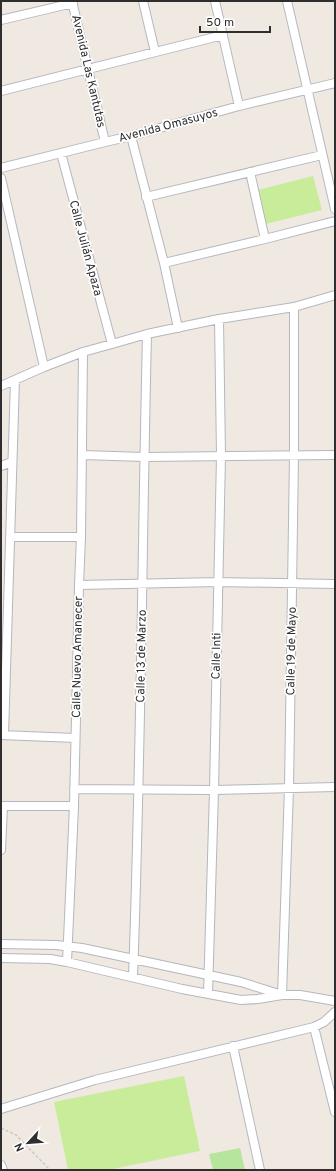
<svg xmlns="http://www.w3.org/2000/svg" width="336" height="1171" font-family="Overpass,sans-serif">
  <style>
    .green { fill: #b6e59e }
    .pitch { fill: #c9ec9a }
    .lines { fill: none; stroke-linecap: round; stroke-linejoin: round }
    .street-casing { stroke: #b4b7c1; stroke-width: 10 }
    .path { stroke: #c9c9c9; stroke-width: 1.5; stroke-dasharray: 3 2; stroke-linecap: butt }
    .street { stroke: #fff; stroke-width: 8 }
    .labels { text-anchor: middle; stroke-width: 3.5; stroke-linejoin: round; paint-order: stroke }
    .street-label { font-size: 12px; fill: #2e2e2e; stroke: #fff }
  </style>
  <rect width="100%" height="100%" fill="#efe9e1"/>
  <!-- green -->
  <path class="green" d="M240 1148 245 1170H213L209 1154Z"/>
  <!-- pitch -->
  <path class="pitch" d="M313 176 322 210 266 224 258 190Z
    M184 1076 200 1151 108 1170H68L54 1102Z"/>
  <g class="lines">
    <!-- street casing -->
    <g class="street-casing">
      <path id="street" d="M72 1 105 142
        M143 1 155 52
        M215 1 239 106
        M287 1 335 209
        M1 20 73 3
        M1 91 223 35
        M131 136 164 263 178 328
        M61 153 112 344
        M1 168 105 142 131 136 239 106 335 83
        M250 172 265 239
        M1 178 44 367
        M146 197 322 155
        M164 263 265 239 335 221
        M1 386 44 367 83 352 112 344 147 334 219 319 294 307 335 295
        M83 455 144 457 335 455
        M1 466 12 462
        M10 537H81
        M79 585 218 582 335 584
        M1 735 75 738
        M4 735 15 380
        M74 789 214 790 335 787
        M1 806H74
        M1 850 3 806
        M1 944 56 945 82 948 241 982 282 995
        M1 958 50 959 67 962 182 989 241 1000 258 999 282 995H300L335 1001
        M67 962 74 806 79 585 81 537 83 352
        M133 977C141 763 142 549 147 334
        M208 994 214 790 221 456 219 319
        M282 995 289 788 294 456V307
        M314 1027 335 1112
        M233 1046 260 1170
        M1 1109 95 1080 314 1027 324 1022 335 1012
        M1 1165 3 1170"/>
    </g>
    <!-- path -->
    <path class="path" d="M1 1128 16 1135 50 1170"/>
    <!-- street -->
    <use href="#street" class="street"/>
  </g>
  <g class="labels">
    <!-- street labels -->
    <g class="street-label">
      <text transform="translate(89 71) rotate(77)" y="4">Avenida Las Kantutas</text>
      <text transform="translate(168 125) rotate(-15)" y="4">Avenida Omasuyos</text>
      <text transform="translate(86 248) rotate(75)" y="4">Calle Julián Apaza</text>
      <text transform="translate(291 651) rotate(-89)" y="4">Calle 19 de Mayo</text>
      <text transform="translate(141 656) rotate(-89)" y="4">Calle 13 de Marzo</text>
      <text transform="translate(216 656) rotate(-89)" y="4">Calle Inti</text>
      <text transform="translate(77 657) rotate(-89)" y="4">Calle Nuevo Amanecer</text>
    </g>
  </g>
  <!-- border -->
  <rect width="336" height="1171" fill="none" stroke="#2e2e2e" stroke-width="4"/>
  <!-- north arrow -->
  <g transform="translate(28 1143) rotate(244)" stroke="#ffffff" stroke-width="3" paint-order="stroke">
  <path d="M0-3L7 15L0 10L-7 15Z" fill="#2e2e2e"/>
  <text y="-6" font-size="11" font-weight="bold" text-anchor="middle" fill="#2e2e2e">N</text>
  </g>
  <!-- scale -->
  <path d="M200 26v6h70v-6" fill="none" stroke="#2e2e2e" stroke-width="2"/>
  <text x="206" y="26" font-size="12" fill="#2e2e2e" stroke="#ffffff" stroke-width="3" paint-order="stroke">50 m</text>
</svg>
